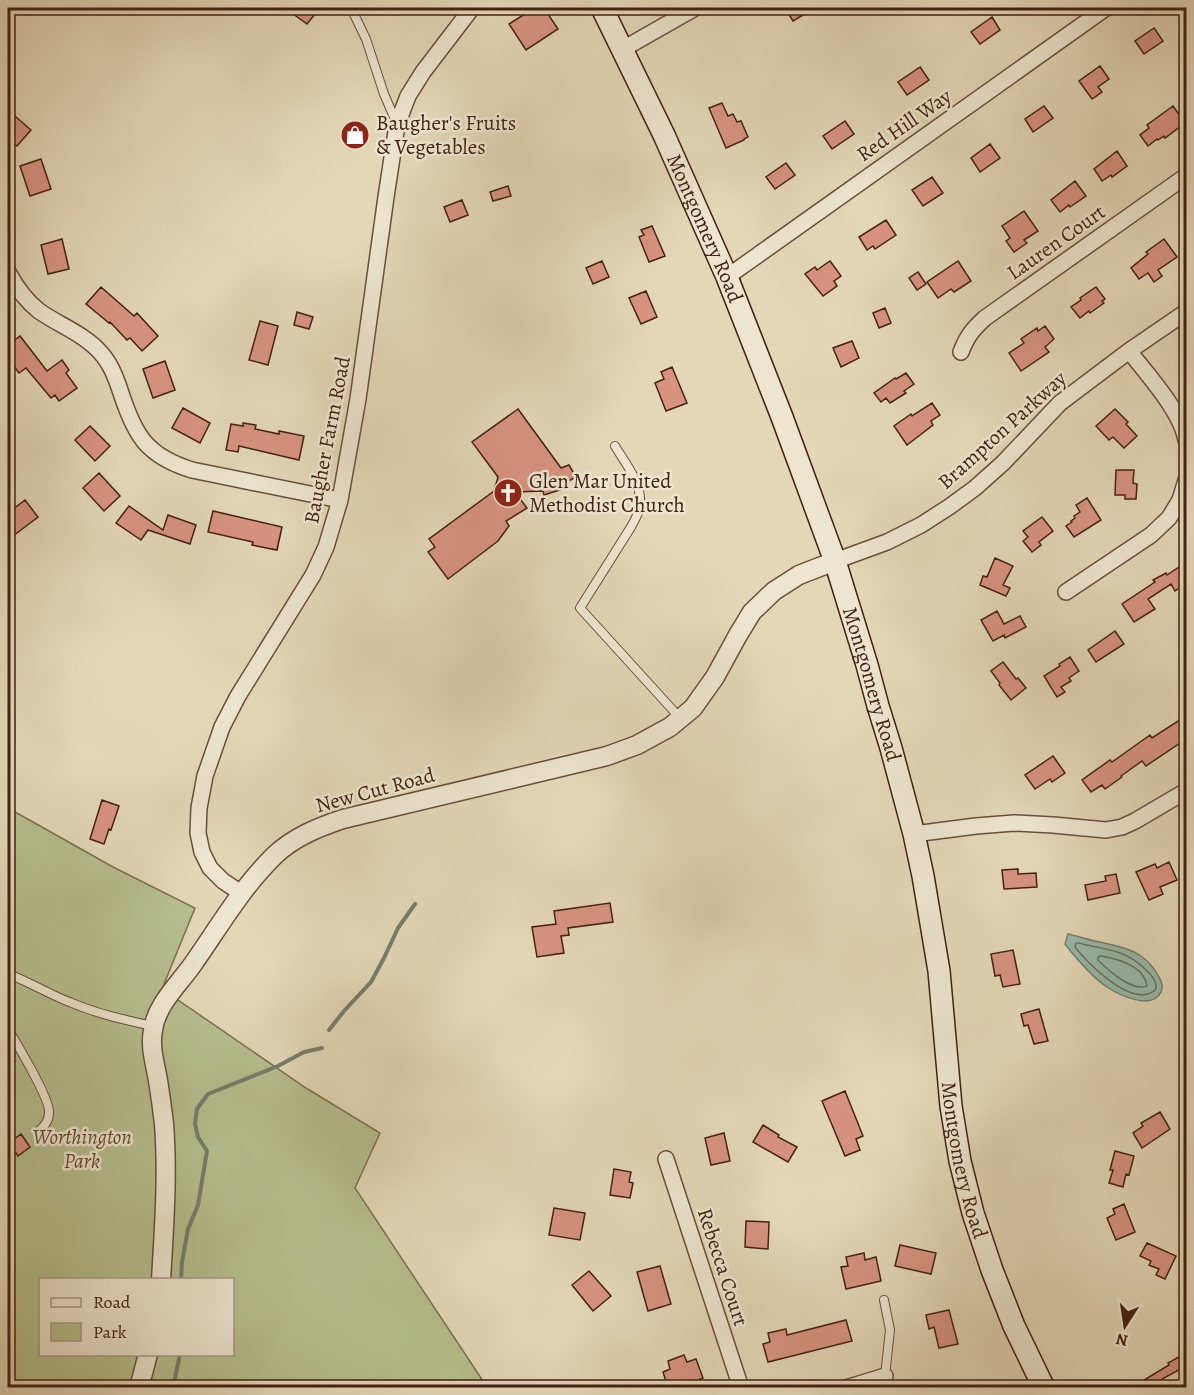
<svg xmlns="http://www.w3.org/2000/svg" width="1194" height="1395" font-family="Alegreya,serif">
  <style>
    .green { fill: #b5be8d; stroke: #7c7050; stroke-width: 1.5; fill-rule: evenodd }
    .water { fill: #96baa9; stroke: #757d6d; stroke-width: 1.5 }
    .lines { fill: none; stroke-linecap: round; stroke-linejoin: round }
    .shore { stroke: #6c6e5e; stroke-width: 1.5 }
    .stream { stroke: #757d6d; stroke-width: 4 }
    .building { fill: #d79380; stroke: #432112; stroke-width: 1.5 }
    .service-casing { stroke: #6b4e3b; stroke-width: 10 }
    .minor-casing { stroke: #6b4e3b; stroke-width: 18 }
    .tertiary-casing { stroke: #6b4e3b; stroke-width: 21 }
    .secondary-casing { stroke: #432112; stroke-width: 24 }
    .path { stroke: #432112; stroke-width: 2; stroke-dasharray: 4.5 3; stroke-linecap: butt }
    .service { stroke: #ede5d0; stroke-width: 8 }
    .minor { stroke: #ede5d0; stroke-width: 15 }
    .tertiary { stroke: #ede5d0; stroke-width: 18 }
    .secondary { stroke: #ede5d0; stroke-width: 21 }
    .labels { text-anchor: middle; stroke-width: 5; stroke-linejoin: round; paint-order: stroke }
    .poi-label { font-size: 21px; fill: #432112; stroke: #ede5d0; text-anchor: start }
    .street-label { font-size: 21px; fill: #432112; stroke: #ede5d0 }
    .park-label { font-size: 21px; font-style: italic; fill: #604831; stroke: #ede5d0 }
  </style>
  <rect width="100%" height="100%" fill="#e3d7b7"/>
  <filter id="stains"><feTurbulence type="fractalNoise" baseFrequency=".00333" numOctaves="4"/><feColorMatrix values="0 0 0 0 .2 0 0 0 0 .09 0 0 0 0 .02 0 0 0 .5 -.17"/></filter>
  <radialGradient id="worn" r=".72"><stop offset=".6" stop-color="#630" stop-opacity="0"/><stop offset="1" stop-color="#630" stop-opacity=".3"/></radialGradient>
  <!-- green -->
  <path class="green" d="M8 808 113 867 195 908 162 989 306 1088 380 1133 355 1188 487 1387H8ZM40 1280H232V1354H40Z"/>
  <!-- water -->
  <path class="water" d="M1068 934C1077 936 1086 939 1095 941 1122 947 1143 949 1158 975 1161 981 1164 986 1161 992 1152 1011 1119 995 1107 987 1092 977 1076 958 1065 944Z"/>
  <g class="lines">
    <!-- shore -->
    <path class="shore" d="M1076 943H1079C1105 950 1125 949 1145 969 1151 974 1157 981 1156 989 1135 1011 1088 964 1075 947Z
      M1101 956C1119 959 1144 966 1147 986 1132 992 1108 970 1098 960V957Z"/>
    <!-- stream -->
    <path class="stream" d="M329 1030 344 1011 371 982 384 958 398 928 415 904
      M181 1280 182 1262 188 1229 198 1205 207 1151 198 1137 195 1124 197 1109 208 1094 278 1066 304 1052 322 1048
      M173 1388 180 1354"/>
  </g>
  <!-- building -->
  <path class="building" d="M285 8H320L307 24Z
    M534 8H544L558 29 526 50 509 24Z
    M785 8H815L793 21Z
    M992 17 1000 30 980 44 971 32Z
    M1154 28 1163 41 1144 54 1135 41Z
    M1100 66 1109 79 1098 87 1102 92 1092 99 1079 81Z
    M920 67 929 80 907 95 898 82Z
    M722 103 728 116 733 114 737 122 741 121 748 137 744 139V140L726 148 709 108Z
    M1044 106 1053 118 1033 132 1025 119Z
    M1173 106 1185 123 1165 138 1164 136 1158 140 1157 139 1148 146 1140 135 1149 128 1147 125Z
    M8 110 31 130 17 146 8 138Z
    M845 121 854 134 832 149 823 136Z
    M351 123 361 124 358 148 348 147Z
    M990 144 1000 158 980 172 971 158Z
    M1117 151 1127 166 1112 177 1111 175 1102 181 1094 169Z
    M41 159 51 189 30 196 20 166Z
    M786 163 795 175 775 189 766 177Z
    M932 177 943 193 923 206 912 190Z
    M1075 181 1086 196 1070 207 1069 205 1060 212 1051 200Z
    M508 186 511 196 493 201 490 192Z
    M462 200 468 215 450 222 444 207Z
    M1024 211 1038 231 1024 240 1027 243 1014 252 1006 241 1010 238 1002 226Z
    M886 220 896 235 875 249 873 246 867 250 859 237Z
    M652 226 665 256 649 262 639 237 644 235 641 230Z
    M62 239 69 269 48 274 41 245Z
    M1164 239 1177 257 1158 270 1162 276 1154 282 1148 273 1139 279 1131 268 1148 254 1146 252Z
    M602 261 609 277 593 284 586 268Z
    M830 261 841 276 834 281 837 286 823 296 805 274 815 267 817 270Z
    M958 261 971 281 954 292 951 289 938 298 927 282Z
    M918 272 926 284 917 290 909 278Z
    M101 287 134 316 137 313 158 336 142 351 130 338 127 340 110 322 109 323 86 304Z
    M1096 287 1105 299 1102 301 1104 303 1090 313 1089 311 1080 318 1071 307 1081 300 1080 298Z
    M646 291 657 317 641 324 629 298Z
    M885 308 891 323 879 328 873 313Z
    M297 312 313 317 309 329 294 325Z
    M260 321 278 326 268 365 249 360Z
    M1045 326 1054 339 1045 347 1049 352 1021 371 1009 353 1024 343 1021 339 1037 328 1038 331Z
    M20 336 47 371 62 360 69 370 66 373 77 388 59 401 55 395 51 398 26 368 19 373 8 358V345Z
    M852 341 859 358 841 367 833 348Z
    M165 361 175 390 153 398 143 369Z
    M672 367 687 403 666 411 655 383 664 379 661 372Z
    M906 373 914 384 904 391 906 393 890 403 886 398 881 402 874 393 895 378 896 379Z
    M932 403 940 415 931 421 933 425 907 445 894 426 911 414 912 416Z
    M183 408 210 423 200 443 172 428Z
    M518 409 561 468 569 465 576 477 565 483 566 488 544 495 543 491 515 492 527 508 506 521 509 526 498 541 448 579 428 552 435 547 429 539 494 491 498 477 472 442Z
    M1115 409 1128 422 1126 424 1137 436 1124 448 1113 437 1109 440 1096 426Z
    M243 423 256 425 255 429 279 434V431L304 436 299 460 239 446 238 452 226 450 231 424 243 426Z
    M90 426 110 446 95 461 75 440Z
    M1116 470H1134L1133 483 1137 484 1136 499H1125V495H1115Z
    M99 473 120 496 104 511 83 488Z
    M1087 498 1101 520 1074 537 1066 526 1072 522 1071 521 1075 518 1074 516 1080 512 1076 505Z
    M25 500 38 517 13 536 8 528V513Z
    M129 506 163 530 168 515 196 525 190 544 148 530 141 540 116 523Z
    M213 511 282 527 277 550 252 545 253 542 208 532Z
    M1042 517 1053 531 1039 542 1041 545 1032 552 1023 541 1028 537 1023 531Z
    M995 558 1013 566 1003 585 1010 588 1006 596 980 585 983 576 987 577Z
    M1179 567 1186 578V583L1175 591 1171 584 1148 599 1155 609 1134 622 1122 604 1155 582 1153 580 1166 573 1167 575Z
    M997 611 1004 624 1020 616 1026 627 1005 638 1004 635 993 641 981 620Z
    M1115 631 1124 644 1096 662 1088 650Z
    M1070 657 1079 671 1069 678 1071 681 1061 687 1065 692 1057 697 1044 676 1060 666 1059 664Z
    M1003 662 1016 679 1018 678 1026 688 1011 700 999 685 1000 683 991 671Z
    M1186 716V739L1146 766 1142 761 1121 776 1122 777 1105 789 1102 785 1091 792 1082 780 1110 760 1112 762 1150 735 1152 738Z
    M1053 756 1065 773 1052 782 1050 779 1035 789 1025 775Z
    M102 800 119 806 111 830 109 829 104 844 90 839Z
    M1169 862 1177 880 1160 887 1163 894 1149 900 1136 872 1155 864 1157 868Z
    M1018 869V874L1036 873 1037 887 1004 889 1002 870Z
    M1116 874 1120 893 1088 900 1085 885 1106 881 1105 876Z
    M610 903 613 922 568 928 569 935 561 936 564 953 537 957 532 927 556 924 554 911Z
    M1013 950 1020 984 1003 987 1000 975 995 976 991 954Z
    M1039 1009 1048 1041 1034 1044 1028 1025 1024 1026 1021 1014Z
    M845 1091 863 1136 856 1139 860 1150 845 1156 822 1101Z
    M1160 1112 1170 1129 1142 1148 1133 1133 1143 1126 1141 1123Z
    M763 1125 779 1135 778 1137 797 1147 788 1162 753 1142Z
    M724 1133 730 1161 711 1165 705 1138Z
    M21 1134 30 1147 18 1156 9 1143Z
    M1115 1151 1134 1156 1129 1175 1126 1174 1123 1187 1109 1183 1113 1170H1110Z
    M614 1169 631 1172 629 1182 633 1183 630 1198 610 1195Z
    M1124 1204 1135 1232 1116 1240 1107 1218 1115 1214 1113 1209Z
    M554 1208 585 1213 580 1240 549 1235Z
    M746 1221 769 1222 768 1249 745 1247Z
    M1147 1243 1176 1256 1165 1279 1156 1275 1159 1269 1149 1265 1151 1261 1140 1256Z
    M900 1245 936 1253 931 1274 895 1266Z
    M864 1253 865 1260 876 1257 881 1281 846 1289 841 1267 848 1266 846 1257Z
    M660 1266 671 1304 648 1311 637 1272Z
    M589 1271 611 1296 593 1311 572 1285Z
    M949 1310 958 1344 939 1348 934 1327 929 1329 926 1315Z
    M846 1320 852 1341 768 1362 763 1344 770 1342 768 1333 786 1329 787 1335Z
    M1186 1353V1366L1162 1379 1163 1381 1153 1388H1131L1169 1365 1168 1363Z
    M684 1355 687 1362 696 1359 703 1378 678 1388H668L663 1372 670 1369 668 1361Z"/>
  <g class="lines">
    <!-- service casing -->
    <g class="service-casing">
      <path id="service" d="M351 8 366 39 384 94 397 124
        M615 446C625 463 642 483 640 504 640 512 635 519 631 527L580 608 680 718
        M8 974C30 982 50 995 72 1003 98 1014 125 1020 153 1026
        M8 1029C16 1042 50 1099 49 1112 49 1121 45 1125 39 1131
        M884 1300 890 1330 885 1376"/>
    </g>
    <!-- minor casing -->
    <g class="minor-casing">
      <path id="minor" d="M623 49 695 8
        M8 272C16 287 25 300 39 311 59 325 84 334 100 352 111 364 116 378 121 393 135 436 147 456 192 470L340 500
        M727 277 1106 8
        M1129 351C1147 374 1181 411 1186 440
        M961 352C967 336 973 329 985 318L1186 176
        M835 561 887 542 921 525 949 507 975 488 1003 463 1060 403 1129 351 1186 312
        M1066 592 1151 535 1169 518 1180 500 1186 480
        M914 834 976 826 1014 823 1053 825 1106 830 1122 827 1135 821 1186 791
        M241 893 223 881 210 868 202 852 198 833 199 808 205 776 222 727 238 696 313 575 326 547 340 500 358 399 386 197 397 125 408 96 423 72 472 8
        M666 1159 741 1388
        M846 1388 885 1376"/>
    </g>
    <!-- tertiary casing -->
    <g class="tertiary-casing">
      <path id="tertiary" d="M161 1280C164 1228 168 1176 164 1124 162 1108 160 1091 157 1075 154 1060 150 1045 153 1030 156 1005 179 984 193 964 219 927 242 887 275 855 294 837 319 827 343 819L607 756 637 745 670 727 693 708 715 677 738 635 752 612 774 591 799 575 835 561
        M139 1388 148 1354"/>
    </g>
    <!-- secondary casing -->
    <g class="secondary-casing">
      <g id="secondary">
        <path id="s1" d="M602 8 664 135 727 277 782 417 835 561 867 665 878 706 891 748 914 834 923 876 939 971 951 1106 960 1161 973 1213 992 1270 1014 1326 1044 1388"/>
      </g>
    </g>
    <!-- path -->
    <path class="path" d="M8 1064 16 1061"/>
    <!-- service -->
    <use href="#service" class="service"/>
    <!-- minor -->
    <use href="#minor" class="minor"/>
    <!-- tertiary -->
    <use href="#tertiary" class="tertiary"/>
    <!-- secondary -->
    <use href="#secondary" class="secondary"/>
  </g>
  <!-- icons -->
  <defs>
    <g id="shop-disc" transform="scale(1.5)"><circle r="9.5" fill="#8f2418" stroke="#ede5d0"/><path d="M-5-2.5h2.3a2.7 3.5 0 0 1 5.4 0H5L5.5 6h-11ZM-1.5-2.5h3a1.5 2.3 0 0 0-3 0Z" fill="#fff"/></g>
    <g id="church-disc" transform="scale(1.5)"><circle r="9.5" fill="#8f2418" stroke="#ede5d0"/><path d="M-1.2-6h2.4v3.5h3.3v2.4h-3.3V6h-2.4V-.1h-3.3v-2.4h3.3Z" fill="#fff"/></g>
  </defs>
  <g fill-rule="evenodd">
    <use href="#shop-disc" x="355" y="135"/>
    <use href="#church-disc" x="508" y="493"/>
  </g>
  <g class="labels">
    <!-- poi labels -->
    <g class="poi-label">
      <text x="376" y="130">Baugher's Fruits<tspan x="376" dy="24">&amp; Vegetables</tspan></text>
      <text x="529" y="488">Glen Mar United<tspan x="529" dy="24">Methodist Church</tspan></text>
    </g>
    <!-- street labels -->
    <g class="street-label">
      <text transform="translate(904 125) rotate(-35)" y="7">Red Hill Way</text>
      <text dy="7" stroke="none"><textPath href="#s1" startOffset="243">Montgomery Road</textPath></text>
      <text transform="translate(1056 242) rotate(-35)" y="7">Lauren Court</text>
      <text transform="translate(1002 430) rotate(-42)" y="7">Brampton Parkway</text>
      <text transform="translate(327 440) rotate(-79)" y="7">Baugher Farm Road</text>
      <text dy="7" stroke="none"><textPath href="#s1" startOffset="729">Montgomery Road</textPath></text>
      <text transform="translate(375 790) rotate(-15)" y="7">New Cut Road</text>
      <text dy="7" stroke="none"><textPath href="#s1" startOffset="1215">Montgomery Road</textPath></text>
      <text transform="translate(723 1267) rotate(72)" y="7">Rebecca Court</text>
    </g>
    <!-- park labels -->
    <g class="park-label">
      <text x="82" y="1144">Worthington<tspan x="82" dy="24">Park</tspan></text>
    </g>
  </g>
  <!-- margin -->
  <rect width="1194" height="1395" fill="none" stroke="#e3d7b7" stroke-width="30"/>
  <rect x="9" y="9" width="1176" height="1377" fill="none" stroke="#432112" stroke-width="3"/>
  <rect x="15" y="15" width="1164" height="1365" fill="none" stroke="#432112" stroke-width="1.5"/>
  <!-- legend -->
  <rect x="39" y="1278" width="195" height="78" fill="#ede5d0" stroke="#a99784" stroke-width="1.5"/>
  <rect x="51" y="1298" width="30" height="9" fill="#ede5d0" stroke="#a99784" stroke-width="1.5"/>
  <text x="93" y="1308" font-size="18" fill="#432112">Road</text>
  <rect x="51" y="1323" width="30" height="18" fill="#b5be8d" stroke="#a99784" stroke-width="1.5"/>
  <text x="93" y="1338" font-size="18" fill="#432112">Park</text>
  <!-- north arrow -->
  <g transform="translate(1125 1326) rotate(192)" stroke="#ede5d0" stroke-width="4.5" paint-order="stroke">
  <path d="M0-4.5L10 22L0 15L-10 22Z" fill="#432112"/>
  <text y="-9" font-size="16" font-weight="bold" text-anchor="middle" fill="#432112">N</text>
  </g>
  <rect width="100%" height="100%" filter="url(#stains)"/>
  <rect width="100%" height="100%" fill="url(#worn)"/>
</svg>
